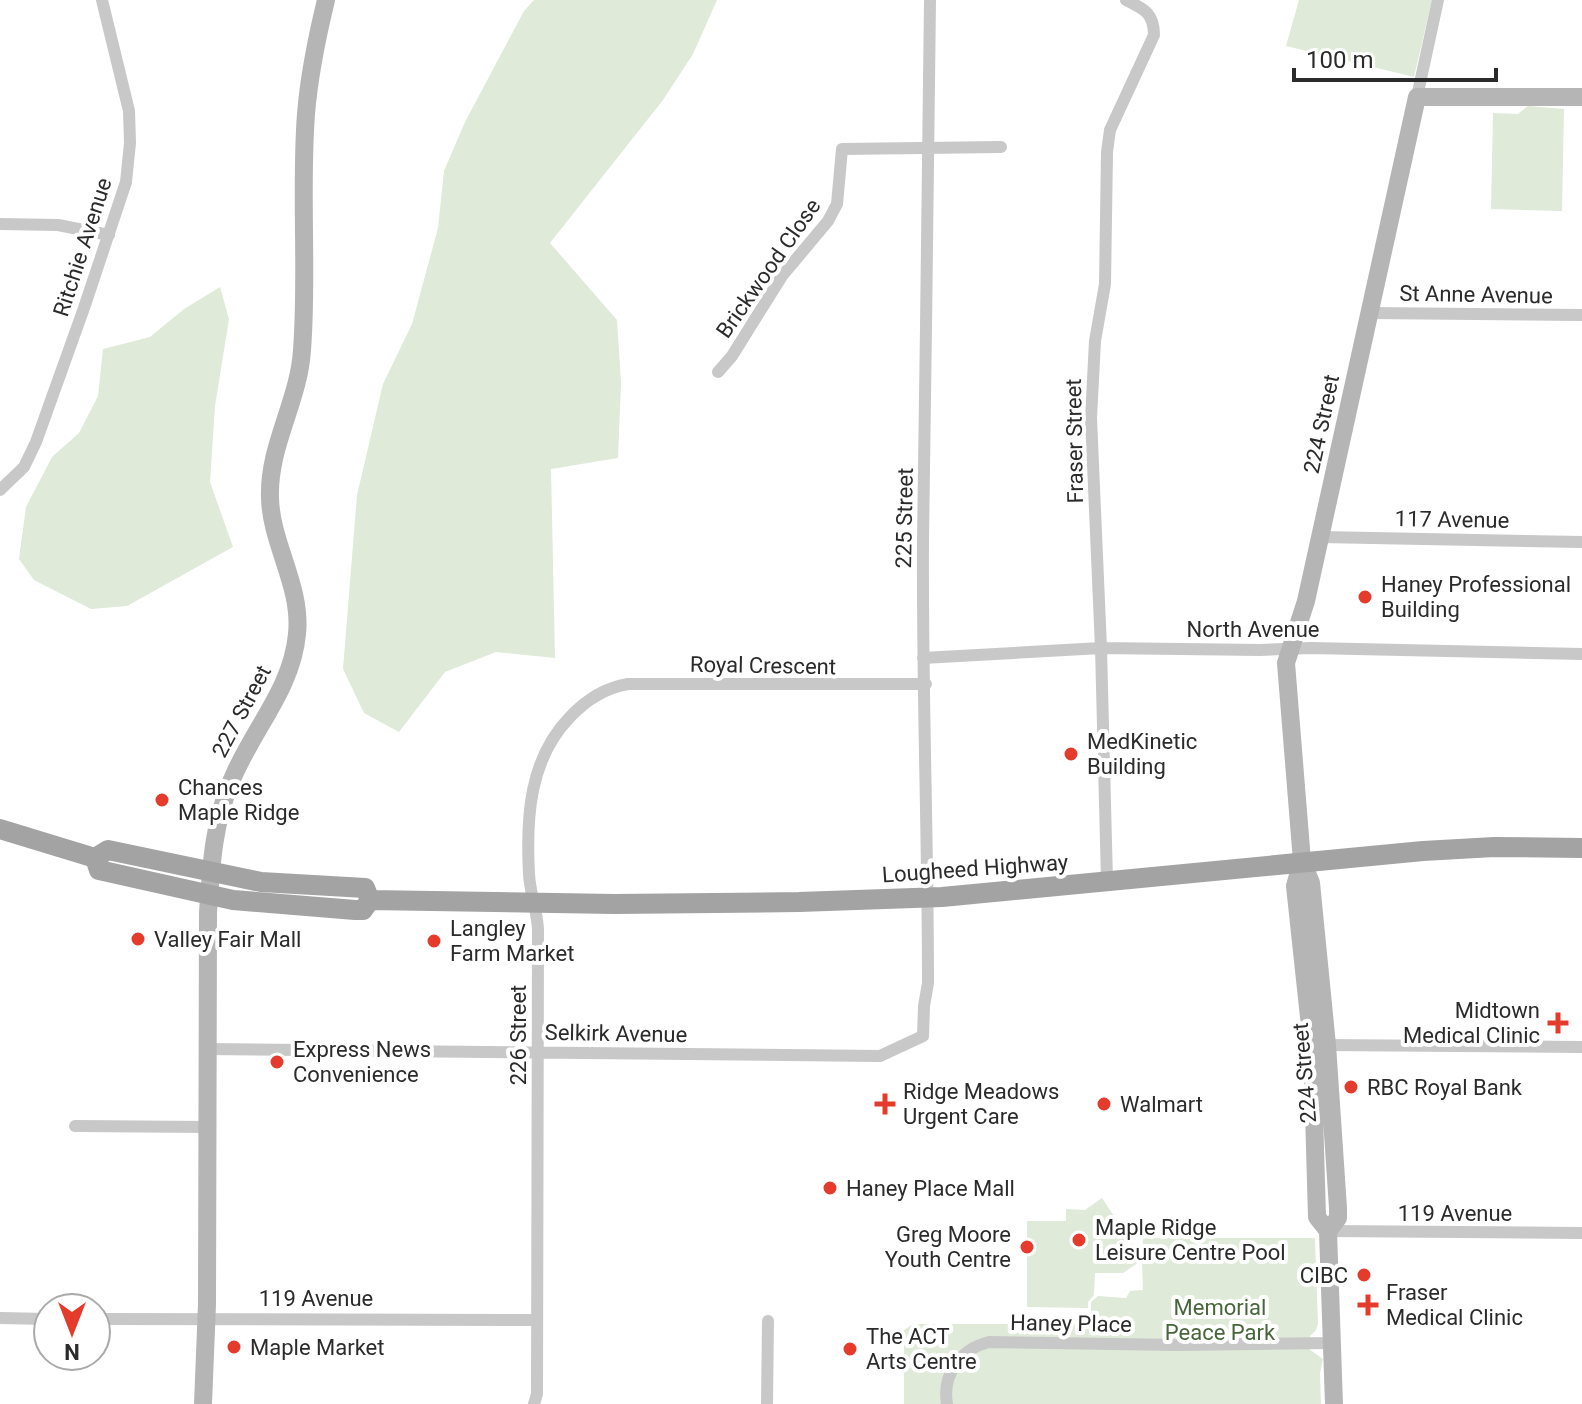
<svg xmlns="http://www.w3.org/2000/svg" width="1582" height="1404" font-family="Roboto,sans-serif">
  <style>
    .green { fill: #dfead8 }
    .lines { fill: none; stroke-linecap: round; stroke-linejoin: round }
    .street { stroke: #c8c8c8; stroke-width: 12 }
    .secondary { stroke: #b5b5b5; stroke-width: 18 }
    .primary { stroke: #a3a3a3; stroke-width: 20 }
    .poi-dot { fill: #e43b2c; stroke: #fff; stroke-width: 3 }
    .labels { text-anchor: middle; stroke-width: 8; stroke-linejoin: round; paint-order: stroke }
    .street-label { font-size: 22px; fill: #2b2b2b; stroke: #fff }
    .poi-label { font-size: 22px; fill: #2b2b2b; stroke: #fff; text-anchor: start }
    .park-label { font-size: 22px; fill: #47663a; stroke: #fff }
  </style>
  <rect width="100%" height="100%" fill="#fff"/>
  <!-- green -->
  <path class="green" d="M534 0H717L693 54 663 100 550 243 617 320 621 383 618 458 551 469 555 658 496 652 445 672 399 732 364 713 343 669 357 495 383 384 412 324 438 228 444 171 465 122 524 11Z
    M1299 0H1432L1414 77 1286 46Z
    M1528 106 1564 109 1562 211 1491 209 1493 113 1518 114Z
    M220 287 229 319 215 406 210 482 233 547 127 606 91 609 34 580 19 559 26 507 52 457 79 433 98 396 103 349 150 337 184 309Z
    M1102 1198 1142 1258 1143 1238H1315L1318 1324 1316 1330 1310 1336 1309 1349 1323 1359 1320 1373 1321 1404H904V1330L913 1324H1091V1302L1098 1296 1126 1298 1130 1291 1143 1290 1142 1260 1123 1273H1095L1094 1295 1088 1302V1308L1027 1307V1221H1066V1209L1085 1210Z"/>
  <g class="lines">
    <!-- street -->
    <path class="street" d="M1417 97 1438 0
      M0 224 58 225 109 235
      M1369 313 1582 315
      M718 372 732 356 782 276 828 221 837 204 842 149 1001 147
      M0 490 24 467 36 442 84 308 126 182 130 143 129 111 102 0
      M1321 537 1582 542
      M923 658 1101 648 1260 650 1311 648 1582 654
      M1107 881 1101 648 1091 418 1095 341 1105 284 1107 152 1110 130 1154 35C1154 13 1144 9 1126 0
      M1323 1045 1582 1047
      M207 1049 880 1056 923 1036 924 1006 928 983C928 835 922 688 923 540 925 360 929 180 930 0
      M75 1126 208 1127
      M1328 1231 1582 1233
      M0 1318 48 1319
      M96 1319 536 1320
      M534 1404 537 1394 538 929C537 911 530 893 529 874 526 818 529 759 570 717 586 700 604 688 628 684H926
      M767 1404 768 1321
      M947 1404C942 1375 960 1349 989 1342L1177 1345 1332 1343"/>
    <!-- secondary -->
    <path class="secondary" d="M1302 861 1295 886 1312 1045 1317 1217 1328 1231
      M203 1404 207 1304 208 913C211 868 213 824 231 782 251 731 292 690 297 634 302 586 271 544 270 498 268 446 299 401 302 350 308 272 300 192 306 114 309 76 317 37 326 0
      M1334 1404 1328 1231 1338 1218V1208L1327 1045 1311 883 1302 861 1286 663 1306 601 1417 97H1582"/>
    <!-- primary -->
    <path class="primary" d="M0 829 95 858 108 850 261 882 365 888 370 900
      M95 858 99 870 233 900 355 910H363L370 900
      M370 900 614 904 799 902 942 897 1423 851 1494 847 1582 848"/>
  </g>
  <!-- markers -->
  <g class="poi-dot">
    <circle cx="1365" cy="597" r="8"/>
    <circle cx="1071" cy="754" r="8"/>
    <circle cx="162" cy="800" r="8"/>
    <circle cx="138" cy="939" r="8"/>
    <circle cx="434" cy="941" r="8"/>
    <path d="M1554 1011h8v8h8v8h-8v8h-8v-8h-8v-8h8z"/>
    <circle cx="277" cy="1062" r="8"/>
    <circle cx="1351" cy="1087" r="8"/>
    <path d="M881 1092h8v8h8v8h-8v8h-8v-8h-8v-8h8z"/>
    <circle cx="1104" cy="1104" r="8"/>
    <circle cx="830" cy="1188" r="8"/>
    <circle cx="1079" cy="1240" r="8"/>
    <circle cx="1027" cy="1247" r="8"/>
    <circle cx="1364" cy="1275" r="8"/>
    <path d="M1364 1293h8v8h8v8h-8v8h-8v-8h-8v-8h8z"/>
    <circle cx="234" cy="1347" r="8"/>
    <circle cx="850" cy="1349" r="8"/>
  </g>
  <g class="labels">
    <!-- street labels -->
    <g class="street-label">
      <text transform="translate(82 247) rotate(-72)" y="8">Ritchie Avenue</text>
      <text transform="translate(768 268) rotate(-55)" y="8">Brickwood Close</text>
      <text transform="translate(1476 294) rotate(1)" y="8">St Anne Avenue</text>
      <text transform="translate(1321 424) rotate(-78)" y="8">224 Street</text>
      <text transform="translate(1074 441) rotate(-91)" y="8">Fraser Street</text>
      <text transform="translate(904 518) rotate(-89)" y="8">225 Street</text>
      <text transform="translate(1452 519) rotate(1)" y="8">117 Avenue</text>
      <text x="1253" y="637">North Avenue</text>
      <text transform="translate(763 665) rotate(1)" y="8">Royal Crescent</text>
      <text transform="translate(241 711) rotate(-62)" y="8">227 Street</text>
      <text transform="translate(975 868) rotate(-4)" y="8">Lougheed Highway</text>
      <text transform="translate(616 1033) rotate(1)" y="8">Selkirk Avenue</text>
      <text transform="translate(518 1035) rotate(-90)" y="8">226 Street</text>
      <text transform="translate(1304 1073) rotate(-95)" y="8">224 Street</text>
      <text x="1455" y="1221">119 Avenue</text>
      <text x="316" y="1306">119 Avenue</text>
      <text transform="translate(1071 1323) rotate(1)" y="8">Haney Place</text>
    </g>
    <!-- poi labels -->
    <g class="poi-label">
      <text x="1381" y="592">Haney Professional<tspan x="1381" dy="25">Building</tspan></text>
      <text x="1087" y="749">MedKinetic<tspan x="1087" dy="25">Building</tspan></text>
      <text x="178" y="795">Chances<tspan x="178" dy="25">Maple Ridge</tspan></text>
      <text x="450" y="936">Langley<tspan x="450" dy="25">Farm Market</tspan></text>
      <text x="154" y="947">Valley Fair Mall</text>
      <text x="1540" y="1018" text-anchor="end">Midtown<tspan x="1540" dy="25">Medical Clinic</tspan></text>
      <text x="293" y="1057">Express News<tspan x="293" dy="25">Convenience</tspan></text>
      <text x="1367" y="1095">RBC Royal Bank</text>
      <text x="903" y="1099">Ridge Meadows<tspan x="903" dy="25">Urgent Care</tspan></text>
      <text x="1120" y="1112">Walmart</text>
      <text x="846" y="1196">Haney Place Mall</text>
      <text x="1095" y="1235">Maple Ridge<tspan x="1095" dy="25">Leisure Centre Pool</tspan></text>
      <text x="1011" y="1242" text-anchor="end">Greg Moore<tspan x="1011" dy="25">Youth Centre</tspan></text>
      <text x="1348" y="1283" text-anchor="end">CIBC</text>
      <text x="1386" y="1300">Fraser<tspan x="1386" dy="25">Medical Clinic</tspan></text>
      <text x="866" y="1344">The ACT<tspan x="866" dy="25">Arts Centre</tspan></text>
      <text x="250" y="1355">Maple Market</text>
    </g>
    <!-- park labels -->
    <g class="park-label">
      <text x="1220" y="1315">Memorial<tspan x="1220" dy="25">Peace Park</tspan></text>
    </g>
  </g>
  <!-- north arrow -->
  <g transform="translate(72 1332) rotate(180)"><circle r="38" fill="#ffffff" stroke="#aaaaaa" stroke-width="2"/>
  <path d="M0-6L14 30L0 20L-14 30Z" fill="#e43b2c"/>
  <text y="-12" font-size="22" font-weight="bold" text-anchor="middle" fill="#2b2b2b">N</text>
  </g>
  <!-- scale -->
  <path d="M1294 68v12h202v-12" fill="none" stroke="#2b2b2b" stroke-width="4"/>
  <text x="1306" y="68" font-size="24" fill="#2b2b2b" stroke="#ffffff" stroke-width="6" paint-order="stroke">100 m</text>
</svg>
